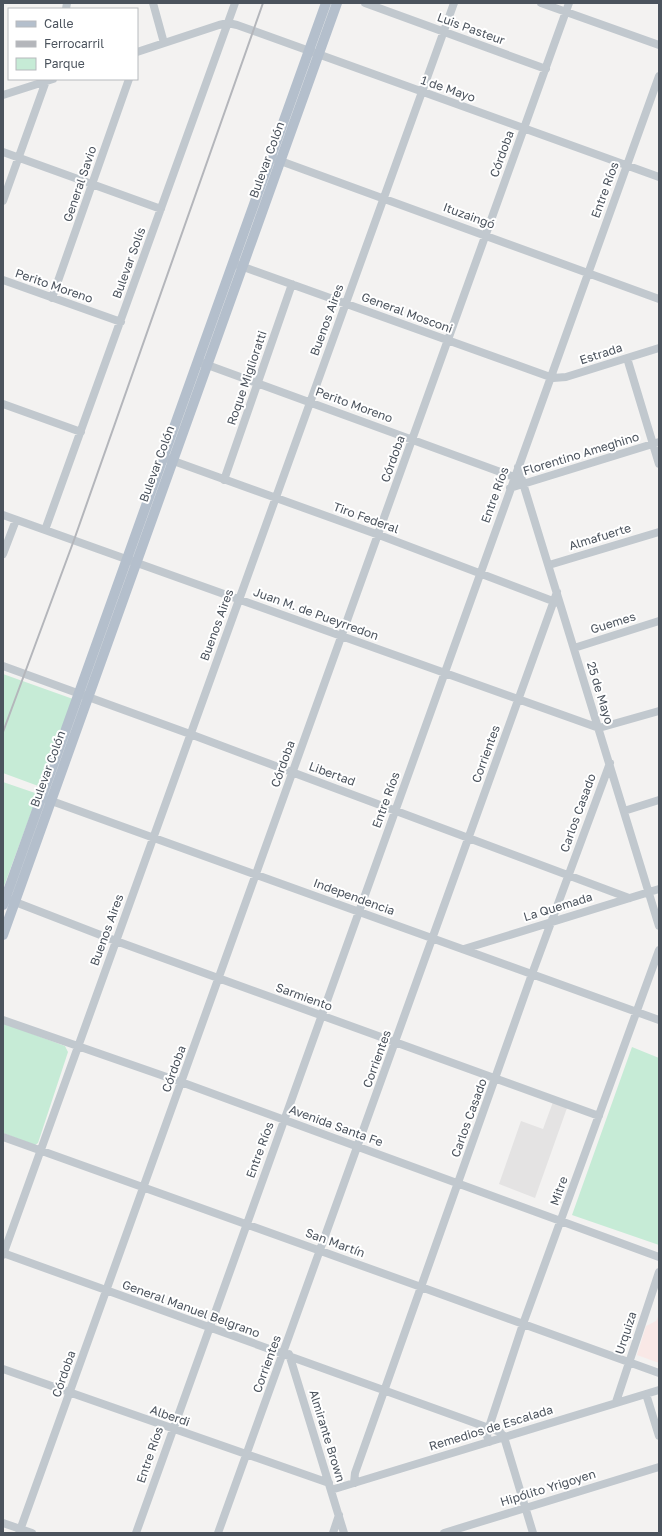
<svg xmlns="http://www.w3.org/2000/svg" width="662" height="1536" font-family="'Golos Text',sans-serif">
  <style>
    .education { fill: #e4e3e3 }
    .medical { fill: #f9e8e6 }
    .green { fill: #c6ebd6 }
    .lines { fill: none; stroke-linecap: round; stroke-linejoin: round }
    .minor { stroke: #c1c8ce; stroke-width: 8 }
    .major { stroke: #b4bfcc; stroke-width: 10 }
    .rail { stroke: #b4b6bb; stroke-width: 2 }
    .labels { text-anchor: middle; stroke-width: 4; stroke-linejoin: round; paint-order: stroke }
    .street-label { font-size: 12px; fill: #4b535d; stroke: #fff }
  </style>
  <rect width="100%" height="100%" fill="#f3f2f1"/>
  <!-- education -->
  <path class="education" d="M553 1102 567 1108 535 1198 499 1184 521 1121 543 1129Z"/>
  <!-- medical -->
  <path class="medical" d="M659 1315V1363L637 1355 646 1326 656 1321Z"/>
  <!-- green -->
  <path class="green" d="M3 674 73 699 41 787 3 773Z
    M3 782 38 794 3 889Z
    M3 1023 65 1046 68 1052 38 1143 35 1145 3 1133Z
    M632 1047 659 1058V1245L572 1215Z"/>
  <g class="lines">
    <!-- minor -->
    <path class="minor" d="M153 3 164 43
      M365 3 546 69
      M541 3 659 45
      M66 9 67 3
      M137 52 219 25 228 23 237 25 659 177
      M3 95 53 79
      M3 152 161 209
      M275 159 659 299
      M3 201 46 81
      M238 265 553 378 566 377 659 348
      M3 280 121 322
      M52 298 129 79
      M627 358 659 464
      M202 363 514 477 517 479
      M3 404 81 432
      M168 459 379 535 558 603
      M518 467 659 926
      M224 480 292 284
      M510 488 659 442
      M3 515 599 728 659 711
      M45 530 235 3
      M3 554 16 520
      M549 565 659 532
      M574 648 659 621
      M3 666 190 734 629 898
      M46 799 659 1020
      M624 811 659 800
      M10 900 116 941 599 1116
      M464 949 659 889
      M3 1020 181 1082 659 1257
      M3 1137 421 1287 659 1373
      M3 1253 500 1432 504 1437 533 1533
      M3 1255 454 3
      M289 1354 344 1533
      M3 1369 329 1483
      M646 1394 659 1436
      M616 1402 659 1272
      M489 1442 487 1436 489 1427 523 1324 659 950
      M354 1483 355 1473 532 974 610 763
      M331 1490 659 1390
      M3 1523 32 1533
      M19 1533 569 3
      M136 1533 659 76
      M218 1533 557 592
      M333 1533 339 1515
      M444 1533 659 1467"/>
    <!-- major -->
    <path class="major" d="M3 905 326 3
      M3 935 337 3"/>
    <!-- rail -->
    <path class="rail" d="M3 732 74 540 263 3"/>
  </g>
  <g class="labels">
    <!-- street labels -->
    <g class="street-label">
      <text transform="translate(471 29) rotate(20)" y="4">Luis Pasteur</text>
      <text transform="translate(448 89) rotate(19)" y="4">1 de Mayo</text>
      <text transform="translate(502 154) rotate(-70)" y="4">Córdoba</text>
      <text transform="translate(267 160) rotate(-70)" y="4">Bulevar Colón</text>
      <text transform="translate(80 184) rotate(-71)" y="4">General Savio</text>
      <text transform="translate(605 190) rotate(-70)" y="4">Entre Ríos</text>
      <text transform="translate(469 216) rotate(20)" y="4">Ituzaingó</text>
      <text transform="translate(129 263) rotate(-70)" y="4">Bulevar Solís</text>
      <text transform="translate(54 286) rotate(19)" y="4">Perito Moreno</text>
      <text transform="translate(407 313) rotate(20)" y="4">General Mosconi</text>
      <text transform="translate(327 320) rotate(-70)" y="4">Buenos Aires</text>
      <text transform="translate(601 354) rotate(-18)" y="4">Estrada</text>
      <text transform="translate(247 378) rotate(-71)" y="4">Roque Miglioratti</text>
      <text transform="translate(354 405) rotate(20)" y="4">Perito Moreno</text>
      <text transform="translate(581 454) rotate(-17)" y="4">Florentino Ameghino</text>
      <text transform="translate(393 459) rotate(-70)" y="4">Córdoba</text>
      <text transform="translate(157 464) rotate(-70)" y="4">Bulevar Colón</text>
      <text transform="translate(495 495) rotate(-70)" y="4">Entre Ríos</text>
      <text transform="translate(366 518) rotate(20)" y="4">Tiro Federal</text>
      <text transform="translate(600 537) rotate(-17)" y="4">Almafuerte</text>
      <text transform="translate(316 614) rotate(20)" y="4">Juan M. de Pueyrredon</text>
      <text transform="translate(613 623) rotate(-17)" y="4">Guemes</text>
      <text transform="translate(217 625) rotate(-70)" y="4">Buenos Aires</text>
      <text transform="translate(600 693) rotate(73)" y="4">25 de Mayo</text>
      <text transform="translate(486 754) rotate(-70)" y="4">Corrientes</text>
      <text transform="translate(283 764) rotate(-70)" y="4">Córdoba</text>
      <text transform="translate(48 769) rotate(-70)" y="4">Bulevar Colón</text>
      <text transform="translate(332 774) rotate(20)" y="4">Libertad</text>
      <text transform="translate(386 800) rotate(-70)" y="4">Entre Ríos</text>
      <text transform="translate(578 813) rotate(-70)" y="4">Carlos Casado</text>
      <text transform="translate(354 897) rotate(20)" y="4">Independencia</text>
      <text transform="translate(558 907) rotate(-17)" y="4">La Quemada</text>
      <text transform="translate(107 930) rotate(-70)" y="4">Buenos Aires</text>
      <text transform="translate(304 997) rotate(20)" y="4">Sarmiento</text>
      <text transform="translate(377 1059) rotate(-70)" y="4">Corrientes</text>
      <text transform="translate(174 1069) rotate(-70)" y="4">Córdoba</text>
      <text transform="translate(469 1118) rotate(-70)" y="4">Carlos Casado</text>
      <text transform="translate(336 1126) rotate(20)" y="4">Avenida Santa Fe</text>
      <text transform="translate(260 1150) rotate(-70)" y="4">Entre Ríos</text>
      <text transform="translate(559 1191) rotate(-70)" y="4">Mitre</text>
      <text transform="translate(335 1243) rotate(20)" y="4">San Martín</text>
      <text transform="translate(191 1309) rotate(20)" y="4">General Manuel Belgrano</text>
      <text transform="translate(626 1333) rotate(-72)" y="4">Urquiza</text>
      <text transform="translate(267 1364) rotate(-70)" y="4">Corrientes</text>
      <text transform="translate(64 1374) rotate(-71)" y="4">Córdoba</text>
      <text transform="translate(170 1416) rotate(19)" y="4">Alberdi</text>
      <text transform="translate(491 1428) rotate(-17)" y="4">Remedios de Escalada</text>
      <text transform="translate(327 1436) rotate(73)" y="4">Almirante Brown</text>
      <text transform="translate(150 1455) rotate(-71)" y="4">Entre Ríos</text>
      <text transform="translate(548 1488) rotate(-17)" y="4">Hipólito Yrigoyen</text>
    </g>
  </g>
  <!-- border -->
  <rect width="662" height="1536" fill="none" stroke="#4b535d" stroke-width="8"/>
  <!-- legend -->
  <rect x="8" y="8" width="130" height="72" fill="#ffffff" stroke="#b7babe"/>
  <rect x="16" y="21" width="20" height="6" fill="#b4bfcc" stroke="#b7babe"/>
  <text x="44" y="28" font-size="12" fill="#4b535d">Calle</text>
  <rect x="16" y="41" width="20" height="6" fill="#b4b6bb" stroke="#b7babe"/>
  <text x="44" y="48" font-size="12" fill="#4b535d">Ferrocarril</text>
  <rect x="16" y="58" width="20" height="12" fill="#c6ebd6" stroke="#b7babe"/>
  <text x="44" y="68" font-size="12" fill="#4b535d">Parque</text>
</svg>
